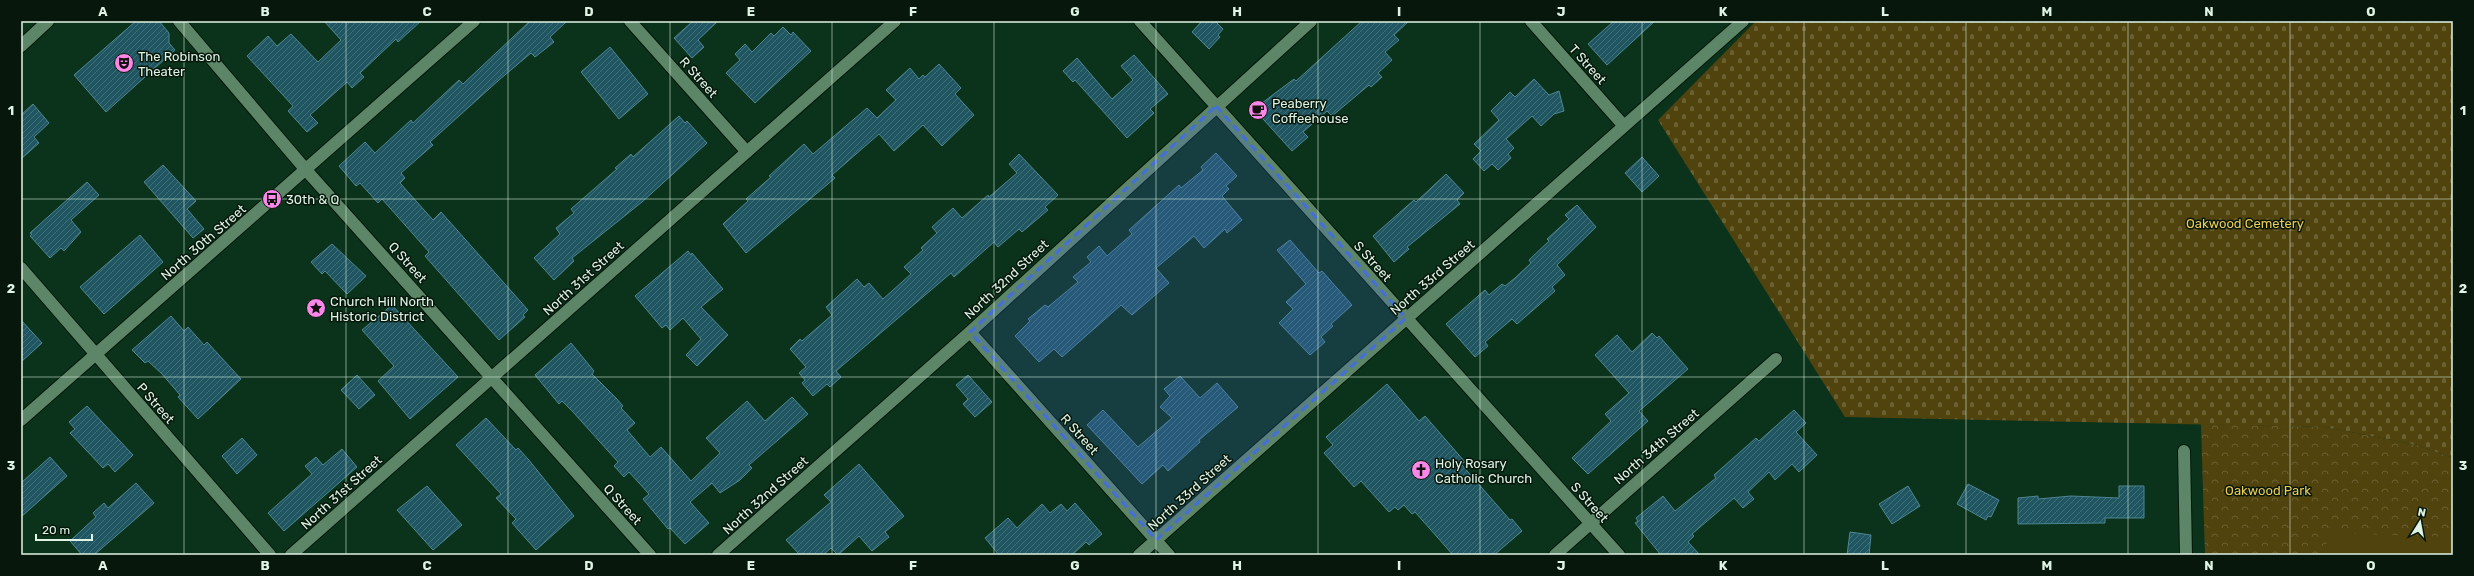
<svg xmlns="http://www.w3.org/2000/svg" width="2474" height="576" font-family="Rubik,sans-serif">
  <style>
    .forest { fill: url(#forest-crowns) }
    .cemetery { fill: url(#cemetery-stones) }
    .garden { fill: #51430e }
    .building { fill: url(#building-hatch); stroke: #4e8693 }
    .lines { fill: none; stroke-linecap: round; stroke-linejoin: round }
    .minor-casing { stroke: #001908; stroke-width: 14 }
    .minor { stroke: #5d8568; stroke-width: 12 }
    .marked { fill: #446fda; fill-opacity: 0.2; stroke: #446fda; stroke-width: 3; stroke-dasharray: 8 5; stroke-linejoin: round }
    .grid { fill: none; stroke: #dff4e4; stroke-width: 1; stroke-opacity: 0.55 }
    .labels { text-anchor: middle; stroke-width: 3; stroke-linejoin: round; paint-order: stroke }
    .poi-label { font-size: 13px; fill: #dff4e4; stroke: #07170c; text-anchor: start }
    .street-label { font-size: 13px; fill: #dff4e4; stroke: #07170c }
    .park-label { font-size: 13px; fill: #edcc53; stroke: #07170c }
    .neatline { fill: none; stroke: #dff4e4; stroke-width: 1.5 }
    .grid-label { font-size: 13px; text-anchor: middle; font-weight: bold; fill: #dff4e4 }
  </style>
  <defs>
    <pattern id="forest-crowns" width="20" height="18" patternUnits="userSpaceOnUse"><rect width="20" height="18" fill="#51430e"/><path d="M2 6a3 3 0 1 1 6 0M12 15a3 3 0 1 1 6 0" fill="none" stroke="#6a5f31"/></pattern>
    <pattern id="cemetery-stones" width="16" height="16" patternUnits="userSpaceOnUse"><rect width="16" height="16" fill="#51430e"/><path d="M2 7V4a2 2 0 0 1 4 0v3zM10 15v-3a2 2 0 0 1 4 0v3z" fill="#6a5f31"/></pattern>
    <pattern id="building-hatch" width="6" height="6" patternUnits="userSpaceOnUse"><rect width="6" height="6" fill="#205661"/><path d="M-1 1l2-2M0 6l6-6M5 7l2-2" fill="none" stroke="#406f78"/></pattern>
  </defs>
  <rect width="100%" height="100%" fill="#0b331b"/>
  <!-- forest -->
  <path class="forest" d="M2201 424 2326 427 2417 445 2453 458V555H2205Z"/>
  <!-- cemetery -->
  <path class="cemetery" d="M1756 21H2453V458L2417 445 2326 427 1845 417 1658 120Z"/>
  <!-- garden -->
  <path class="garden" d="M2327 533 2453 537V555H2326Z"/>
  <!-- building -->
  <path class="building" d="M136 21H159L169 33V43L175 50 106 112 74 75Z
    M324 21H421L398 42 396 39 360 73 364 77 352 88 347 82 310 115 318 123 307 132 288 111 293 106 247 56 268 36 277 46 291 34 318 62 341 40Z
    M530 21H567L550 37 554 42 535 57 531 53 499 80 430 142 433 145 401 173 405 178 400 183 433 220 441 212 528 310 523 315 525 317 499 340 425 256 429 252 382 199 378 203 360 183 356 186 339 166 365 142 375 153 411 120 413 123 459 80 463 84Z
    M693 21H718L698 40 704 47 692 58 674 38Z
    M1202 21H1215L1223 29 1218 35 1220 37 1209 49 1192 32Z
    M1362 21H1409L1394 35 1399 40 1385 52 1392 60 1378 73 1382 77 1371 87 1369 85 1332 116 1327 111 1303 132 1308 137 1292 151 1254 109 1294 79 1296 81Z
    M1614 21H1655L1607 65 1588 44Z
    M783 27 791 35 793 32 811 51 755 103 726 73 740 60 735 54 745 44 752 52 771 33 774 36Z
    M610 47 648 94 619 119 581 72Z
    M1134 55 1168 94 1150 109 1154 113 1127 138 1075 80 1073 82 1063 71 1077 58 1112 99 1133 80 1121 66Z
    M939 64 961 88 955 94 974 115 942 146 923 125 894 151 879 134 832 175 835 178 746 253 723 224 748 201 746 199 771 177 769 176 804 144 813 154 867 108 877 118 896 100 886 90 910 68 919 79 923 75 925 77Z
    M1534 79 1549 95 1559 91 1564 111 1554 114 1541 126 1532 116 1506 139 1514 148 1508 154 1511 158 1498 170 1492 164 1484 171 1473 159 1481 151 1474 144 1499 120 1491 111 1510 92 1515 97Z
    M33 104 49 123 34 137 39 143 21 159V115Z
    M679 116 685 123 687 121 707 143 642 202 572 258 574 261 554 280 534 258 560 234 556 228 574 213 571 209 617 169 615 168 631 154 633 157Z
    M1216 153 1237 176 1226 186 1229 189 1222 196 1242 220 1227 233 1225 229 1204 248 1194 236 1156 268 1169 283 1132 315 1121 305 1062 357 1054 349 1039 362 1015 336 1030 321 1028 319 1045 305 1048 307 1078 282 1073 277 1091 262 1087 257 1099 246 1107 256 1132 234 1129 230 1179 185 1181 188 1203 170 1201 167Z
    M1019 154 1058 195 1045 207 1048 210 1022 232 1019 229 998 247 994 242 954 277 951 273 836 371 841 377 830 387 827 384 813 396 802 383 805 380 799 373 806 367 790 349 800 339 802 341 832 315 826 307 857 279 864 287 869 283 883 299 911 274 904 267 923 250 921 248 937 233 932 227 953 208 962 218 988 195 989 197 1017 173 1009 164Z
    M1642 157 1659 176 1642 192 1625 173Z
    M163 165 196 201 187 209 204 229 193 238 144 182Z
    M1446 174 1464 193 1457 200 1460 204 1407 247 1409 249 1394 262 1373 236 1414 200 1416 202Z
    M87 182 99 195 71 220 81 232 64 251 61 248 50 258 30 236 32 234 30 233Z
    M1577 205 1596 227 1557 265 1565 275 1552 287 1555 291 1517 324 1512 319 1485 342 1488 346 1475 357 1446 324 1485 290 1489 295 1502 284 1505 286 1515 278 1531 263 1529 260 1549 241 1547 239 1569 219 1565 215Z
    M140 235 163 262 104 314 80 287Z
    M1290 240 1319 273 1322 271 1352 305 1331 324 1333 326 1321 337 1325 342 1310 355 1279 323 1293 309 1286 302 1306 284 1277 250Z
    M332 244 366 276 347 294 325 271 322 274 311 262Z
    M688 251 691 255 692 253 723 289 701 307 728 335 697 366 686 355 701 339 683 318 670 330 666 325 662 328 635 296Z
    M392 305 458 377 410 419 378 381 394 366 362 330Z
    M171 316 184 331 188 327 204 345 207 342 241 379 198 419 178 397 180 395 162 374 148 361 145 363 132 350Z
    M21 320 42 343 21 362Z
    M1652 333 1657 338 1659 336 1688 369 1639 411 1648 421 1588 474 1572 458 1611 421 1605 414 1629 393 1595 355 1617 335 1632 352Z
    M571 343 594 371 592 374 616 398 623 406 621 408 635 423 627 430 650 457 661 447 691 481 720 453 706 438 747 401 765 421 792 397 808 414 749 465 752 468 740 480 720 493 712 483 690 502 709 523 685 544 670 528 668 529 643 499 649 494 629 472 624 477 614 466 618 462 573 412 562 401 559 404 535 375Z
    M357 375 375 395 359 409 341 390Z
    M968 375 992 402 975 417 963 404 968 399 956 385Z
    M1180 376 1200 398 1217 383 1238 407 1199 440 1200 442 1168 471 1163 465 1142 484 1087 425 1103 410 1138 447 1172 418 1160 407 1170 396 1164 389Z
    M1387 384 1419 421 1425 416 1465 462 1461 464 1510 520 1512 519 1522 531 1494 555H1453L1415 512 1412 514 1404 505 1398 510 1395 507 1389 512 1361 481 1354 487 1324 453 1333 445 1326 437Z
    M87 406 133 455 115 472 108 464 103 468 70 433 75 429 69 422Z
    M1794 410 1806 423 1796 432 1817 455 1799 472 1792 464 1775 480 1769 472 1748 492 1754 499 1743 508 1734 498 1692 534 1694 536 1688 542 1700 555H1661L1635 523 1638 521 1636 518 1663 496 1675 511 1716 478 1714 475 1756 438 1759 441Z
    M486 418 516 450 518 448 528 459 574 516 536 550 512 523 516 519 496 498 501 494 456 445Z
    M242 438 257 455 237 474 222 456Z
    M342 449 357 467 284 531 268 513 312 474 305 466 316 457 323 465Z
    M50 457 67 476 21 517V483Z
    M859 464 904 516 885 532 889 537 872 551 859 536 838 555 831 548 823 555H800L786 540 831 502 824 495Z
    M136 483 154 503 94 555H82L70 541 96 517 93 513 104 503 108 508Z
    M1968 484 1999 500 1991 517 1988 516 1986 520 1957 504Z
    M427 486 462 525 433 550 397 510Z
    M1908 486 1920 506 1892 524 1879 504Z
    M2119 486H2144V518H2105V523L2018 524V498L2038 496V499L2071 496 2119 498Z
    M1075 503 1102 534 1089 545 1086 542 1072 555H999L985 538 1008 518 1017 528 1042 504 1050 513 1061 504 1067 511Z
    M1850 532 1871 535 1869 555H1847Z"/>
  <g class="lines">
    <!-- minor casing -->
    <g class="minor-casing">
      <path id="minor" d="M179 21 306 170 650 555
        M630 21 747 152
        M1140 21 1619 555
        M1531 21 1624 126
        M21 46 48 21
        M21 268 270 555
        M970 332 1169 555
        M21 420 474 21
        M2184 451 2186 555
        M291 555 895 21
        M718 555 970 332 1311 21
        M1139 555 1743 21
        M1555 555 1776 359"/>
    </g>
    <!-- minor -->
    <use href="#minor" class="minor"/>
  </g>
  <!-- marked area -->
  <path class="marked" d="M1216 106 1406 318 1156 540 970 332Z"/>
  <!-- grid -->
  <path class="grid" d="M184 21V555M346 21V555M508 21V555M670 21V555M832 21V555M994 21V555M1156 21V555M1318 21V555M1480 21V555M1642 21V555M1804 21V555M1966 21V555M2128 21V555M2290 21V555M21 199H2453M21 377H2453"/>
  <!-- icons -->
  <defs>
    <g id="theatre-disc" transform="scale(1)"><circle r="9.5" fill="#fa87e7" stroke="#07170c"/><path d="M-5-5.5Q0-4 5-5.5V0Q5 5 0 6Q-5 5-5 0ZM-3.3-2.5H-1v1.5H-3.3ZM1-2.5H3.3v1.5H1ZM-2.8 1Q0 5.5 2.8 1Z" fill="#111"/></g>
    <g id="cafe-disc" transform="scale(1)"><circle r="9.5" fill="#fa87e7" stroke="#07170c"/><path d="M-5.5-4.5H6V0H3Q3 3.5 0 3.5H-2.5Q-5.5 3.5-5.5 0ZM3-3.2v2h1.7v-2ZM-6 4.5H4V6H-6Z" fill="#111"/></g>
    <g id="bus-disc" transform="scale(1)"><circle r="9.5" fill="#fa87e7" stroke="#07170c"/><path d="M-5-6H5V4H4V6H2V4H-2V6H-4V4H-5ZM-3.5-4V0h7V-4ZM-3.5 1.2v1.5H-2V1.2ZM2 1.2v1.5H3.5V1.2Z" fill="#111"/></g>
    <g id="sight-disc" transform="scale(1)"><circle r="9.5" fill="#fa87e7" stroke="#07170c"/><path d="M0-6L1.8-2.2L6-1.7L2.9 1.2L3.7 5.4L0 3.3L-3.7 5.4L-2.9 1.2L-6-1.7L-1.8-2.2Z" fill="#111"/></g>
    <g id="church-disc" transform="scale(1)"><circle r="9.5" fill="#fa87e7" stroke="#07170c"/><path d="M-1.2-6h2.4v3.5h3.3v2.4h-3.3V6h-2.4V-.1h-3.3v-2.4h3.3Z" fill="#111"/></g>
  </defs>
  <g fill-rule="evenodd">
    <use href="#theatre-disc" x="124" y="63"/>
    <use href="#cafe-disc" x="1258" y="110"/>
    <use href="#bus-disc" x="272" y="199"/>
    <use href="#sight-disc" x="316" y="308"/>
    <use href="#church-disc" x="1421" y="470"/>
  </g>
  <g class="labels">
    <!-- poi labels -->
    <g class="poi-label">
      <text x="138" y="61">The Robinson<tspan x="138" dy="15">Theater</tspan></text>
      <text x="1272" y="108">Peaberry<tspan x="1272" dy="15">Coffeehouse</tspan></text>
      <text x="286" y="204">30th &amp; Q</text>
      <text x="330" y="306">Church Hill North<tspan x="330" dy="15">Historic District</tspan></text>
      <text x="1435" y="468">Holy Rosary<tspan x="1435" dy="15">Catholic Church</tspan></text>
    </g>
    <!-- street labels -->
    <g class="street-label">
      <text transform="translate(1588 64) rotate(48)" y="5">T Street</text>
      <text transform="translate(699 77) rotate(48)" y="5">R Street</text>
      <text transform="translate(203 242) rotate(-41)" y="5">North 30th Street</text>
      <text transform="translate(1373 261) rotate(48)" y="5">S Street</text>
      <text transform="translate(408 262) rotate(48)" y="5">Q Street</text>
      <text transform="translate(1432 277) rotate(-41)" y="5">North 33rd Street</text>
      <text transform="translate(583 278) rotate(-42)" y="5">North 31st Street</text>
      <text transform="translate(1006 279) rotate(-43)" y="5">North 32nd Street</text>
      <text transform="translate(156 403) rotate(49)" y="5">P Street</text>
      <text transform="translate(1080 434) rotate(48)" y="5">R Street</text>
      <text transform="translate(1656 446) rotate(-41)" y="5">North 34th Street</text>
      <text transform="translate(341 492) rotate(-42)" y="5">North 31st Street</text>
      <text transform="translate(1189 492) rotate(-42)" y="5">North 33rd Street</text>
      <text transform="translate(765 495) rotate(-42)" y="5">North 32nd Street</text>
      <text transform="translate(1590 502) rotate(48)" y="5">S Street</text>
      <text transform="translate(623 504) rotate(48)" y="5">Q Street</text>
    </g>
    <!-- park labels -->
    <g class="park-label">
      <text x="2245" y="228">Oakwood Cemetery</text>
      <text x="2268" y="495">Oakwood Park</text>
    </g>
  </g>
  <!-- border -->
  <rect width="2474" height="576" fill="none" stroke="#07170c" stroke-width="44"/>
  <!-- north arrow -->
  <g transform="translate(2420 522) rotate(11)" stroke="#07170c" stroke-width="3" paint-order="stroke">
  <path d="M0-3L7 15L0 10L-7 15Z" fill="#dff4e4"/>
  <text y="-6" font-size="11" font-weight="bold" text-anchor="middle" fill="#dff4e4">N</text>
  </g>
  <!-- scale -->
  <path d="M36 534v6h56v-6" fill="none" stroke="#dff4e4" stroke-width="2"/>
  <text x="42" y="534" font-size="12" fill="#dff4e4" stroke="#07170c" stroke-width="3" paint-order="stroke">20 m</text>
  <rect x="22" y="22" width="2430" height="532" class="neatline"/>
  <g class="grid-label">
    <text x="103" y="16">A</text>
    <text x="265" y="16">B</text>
    <text x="427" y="16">C</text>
    <text x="589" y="16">D</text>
    <text x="751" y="16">E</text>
    <text x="913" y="16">F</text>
    <text x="1075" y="16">G</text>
    <text x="1237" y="16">H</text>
    <text x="1399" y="16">I</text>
    <text x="1561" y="16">J</text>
    <text x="1723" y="16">K</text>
    <text x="1885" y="16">L</text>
    <text x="2047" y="16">M</text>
    <text x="2209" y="16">N</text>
    <text x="2371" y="16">O</text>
    <text x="11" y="115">1</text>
    <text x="2463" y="115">1</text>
    <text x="11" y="293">2</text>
    <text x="2463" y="293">2</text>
    <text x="11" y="470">3</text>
    <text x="2463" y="470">3</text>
    <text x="103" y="570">A</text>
    <text x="265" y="570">B</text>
    <text x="427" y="570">C</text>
    <text x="589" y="570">D</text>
    <text x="751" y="570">E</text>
    <text x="913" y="570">F</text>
    <text x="1075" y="570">G</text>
    <text x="1237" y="570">H</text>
    <text x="1399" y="570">I</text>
    <text x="1561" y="570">J</text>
    <text x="1723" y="570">K</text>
    <text x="1885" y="570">L</text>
    <text x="2047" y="570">M</text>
    <text x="2209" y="570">N</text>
    <text x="2371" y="570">O</text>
  </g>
</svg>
